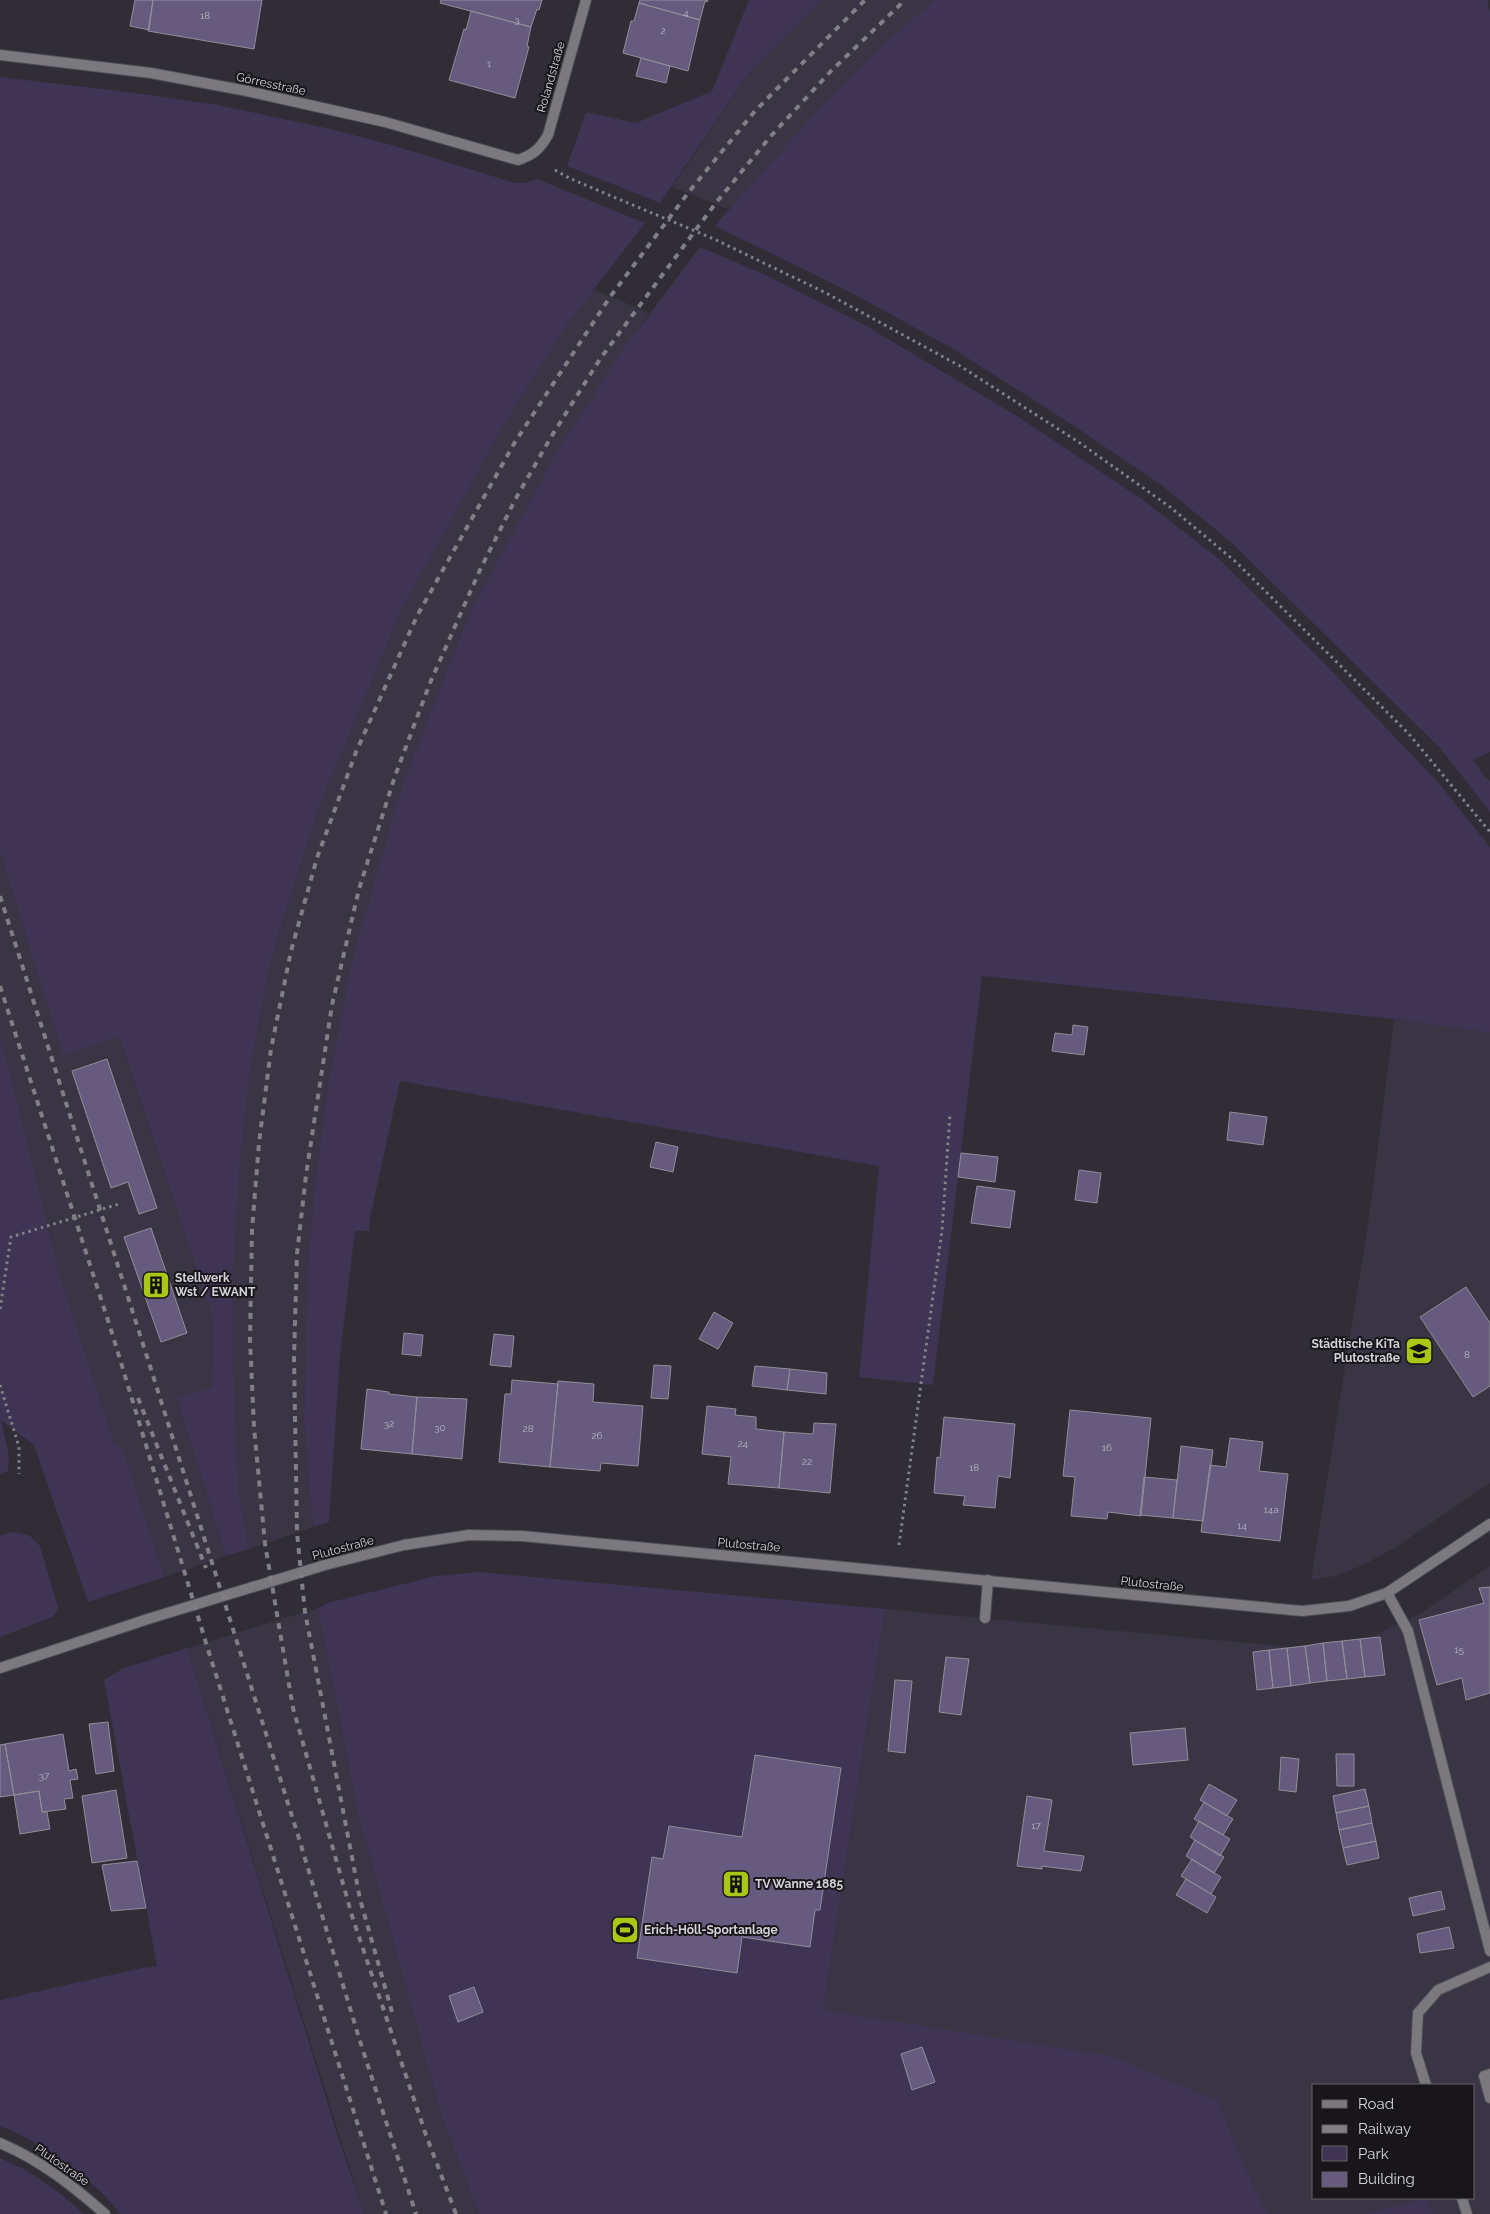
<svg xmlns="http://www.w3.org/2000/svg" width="1490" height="2214" font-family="Raleway,sans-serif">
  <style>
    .built { fill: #3a3544; fill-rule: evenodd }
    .green { fill: #3f3453 }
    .building { fill: #665a7e; stroke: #918e99 }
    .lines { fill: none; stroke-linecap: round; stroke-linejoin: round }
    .service-casing { stroke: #4e4b54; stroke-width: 12 }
    .minor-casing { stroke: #4e4b54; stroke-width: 12 }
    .path { stroke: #848289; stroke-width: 3; stroke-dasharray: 2.5 4; stroke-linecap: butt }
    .service { stroke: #7b797e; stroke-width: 10 }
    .minor { stroke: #7b797e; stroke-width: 10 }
    .rail { stroke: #817e86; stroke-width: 4; stroke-dasharray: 6 6; stroke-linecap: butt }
    .labels { text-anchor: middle; stroke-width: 4; stroke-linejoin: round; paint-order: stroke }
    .number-label { font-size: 10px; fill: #b9b5c2 }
    .street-label { font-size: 12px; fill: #d5d3d9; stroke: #18161a }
    .poi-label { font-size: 12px; font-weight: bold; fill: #d5d3d9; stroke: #18161a; text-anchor: start }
  </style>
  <rect width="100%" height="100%" fill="#302d37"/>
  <!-- built -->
  <path class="built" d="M822 0H935L844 86 779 154 738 201 728 209 672 187 748 74Z
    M593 289 649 313 560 446 471 610 403 783 327 1093 315 1184 307 1275 304 1422 313 1527 249 1549 239 1496 234 1384 233 1280 240 1165 250 1071 271 959 318 809 401 611 504 425 568 323Z
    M0 852 63 1054 118 1036 213 1320 212 1388 176 1398 226 1556 164 1577 122 1445 115 1446 58 1269 8 1064 0 1039Z
    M1394 1019 1490 1033V1483L1393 1549 1361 1566 1335 1576 1311 1580 1369 1218Z
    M1490 1566V2214H1433L1427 2198 1363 2214H1270L1266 2210 1252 2183 1218 2101 823 2010 885 1609 1290 1647 1365 1638 1375 1635 1418 1615ZM1314 2085H1474V2198H1314Z
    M318 1608 358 1814 441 2114 479 2214H364L187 1648Z"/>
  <!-- green -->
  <path class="green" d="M749 0H822L748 74 660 203 567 166 586 112 636 123 712 91Z
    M935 0H1487L1490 12V752L1473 760 1485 777 1490 781V812L1440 748 1231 542 1160 484 1068 422 955 350 852 293 715 226C728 209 744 195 758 178 812 115 871 53 935 0Z
    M0 77 128 92 218 105 331 129 395 146 515 183H524L537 179 645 223 568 323 504 425 401 611 318 809 271 959 250 1071 240 1165 233 1280 234 1384 239 1496 249 1549 226 1556 176 1397 212 1388 213 1320 119 1037 63 1055 0 852Z
    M700 247 766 275 863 324 1020 418 1143 500 1219 559 1323 662 1437 781 1490 847V1033L1394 1019 982 976 933 1385 859 1377 879 1166 400 1081 370 1218 369 1231H355L340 1355 329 1522 313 1527 304 1422 307 1275 315 1184 327 1093 353 958 403 783 471 610 560 446 625 347Z
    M0 1039 8 1064 58 1269 115 1446 122 1445 164 1577 88 1602 34 1445 1 1420 9 1456 8 1471 0 1474Z
    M14 1532 30 1536 40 1546 58 1607 56 1613 52 1617 0 1637V1535Z
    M479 1572 885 1609 823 2010 1111 2056 1218 2101 1252 2183 1266 2210 1270 2214H479L441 2114 358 1814 318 1608 327 1603 436 1576Z
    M187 1648 339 2140 364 2214H121C90 2177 45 2143 0 2126V2000L142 1968 157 1966 104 1680 122 1669Z
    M0 2158C32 2171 58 2190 84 2214H0Z
    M1427 2198 1433 2214H1363Z"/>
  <!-- building -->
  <path class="building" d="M135 0H153L149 30 130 26Z
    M153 0H262L254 49 148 31Z
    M441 0H542L539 10 537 9 531 27 440 3Z
    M640 0H708L707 2 705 1 700 20 639 3Z
    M639 3 700 20 688 71 623 53 631 21H634Z
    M471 11 531 27 527 46 529 47 515 98 449 80 464 29 466 30Z
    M641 58 670 66 666 83 636 76Z
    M1073 1025 1088 1027 1084 1055 1052 1051 1055 1033 1072 1035Z
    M107 1059 157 1208 139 1214 128 1182 111 1188 72 1071Z
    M1230 1112 1267 1117 1263 1145 1227 1140Z
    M656 1142 678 1147 673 1172 650 1167Z
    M961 1153 998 1157 995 1182 958 1177Z
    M1079 1170 1101 1173 1097 1203 1075 1200Z
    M977 1186 1015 1191 1010 1228 971 1223Z
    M151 1228 187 1333 161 1342 124 1237Z
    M1466 1287 1490 1323V1386L1473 1397 1420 1317Z
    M714 1312 733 1323 718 1349 699 1339Z
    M404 1333 423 1335 421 1356 402 1354Z
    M494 1334 514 1336 511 1367 490 1365Z
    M654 1365 671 1366 668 1399 651 1398Z
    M755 1366 790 1369 787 1390 752 1386Z
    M790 1369 827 1373 826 1394 787 1390Z
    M512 1380 558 1384 550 1467 499 1462 505 1394H511Z
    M558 1381 594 1384 593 1402 643 1406 638 1466 601 1463 600 1471 550 1467Z
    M367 1389 389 1392V1394L417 1397 412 1454 361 1449Z
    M417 1397 467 1399 462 1459 412 1454Z
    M707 1406 736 1409 735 1415 756 1417V1429L784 1432 779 1488 728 1484 731 1457 702 1454Z
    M1070 1410 1151 1418 1141 1516 1108 1512 1107 1519 1071 1516 1075 1477 1063 1476Z
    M944 1417 1015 1424 1010 1478 998 1476 995 1508 963 1505 965 1496 934 1493 937 1457 940 1458Z
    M814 1423 836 1424 830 1493 779 1488 784 1432 813 1434Z
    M1230 1438 1263 1442 1259 1471 1288 1474 1280 1541 1201 1532 1210 1465 1226 1467Z
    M1181 1446 1213 1450 1203 1521 1173 1518Z
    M1144 1477 1177 1480 1173 1518 1140 1515Z
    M1490 1587V1693L1466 1700 1462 1678 1437 1685 1419 1620 1484 1603 1479 1588Z
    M1380 1637 1385 1675 1365 1677 1360 1639Z
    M1360 1639 1365 1677 1347 1679 1342 1641Z
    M1342 1641 1347 1679 1327 1681 1323 1643Z
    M1323 1643 1327 1681 1310 1683 1305 1646Z
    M1305 1646 1310 1683 1291 1686 1287 1648Z
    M1287 1648 1291 1686 1273 1688 1269 1650Z
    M1269 1650 1273 1688 1257 1690 1253 1652Z
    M946 1657 969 1659 961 1715 939 1712Z
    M895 1680 912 1681 905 1753 888 1751Z
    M108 1722 114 1771 96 1774 89 1724Z
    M1185 1728 1188 1760 1133 1765 1130 1733Z
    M63 1734 69 1771 76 1769 78 1779 70 1780 73 1798 64 1799 66 1809 42 1812 39 1791 14 1795 5 1744Z
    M5 1744 14 1795 0 1797V1745Z
    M1336 1754H1354V1786H1337Z
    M755 1755 841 1768 820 1910H815L810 1947 742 1937 737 1973 637 1958 652 1857 663 1859 669 1826 742 1837Z
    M1281 1757 1299 1759 1296 1792 1279 1790Z
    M1209 1784 1237 1800 1227 1816 1200 1800Z
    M1365 1789 1369 1806 1336 1813 1333 1796Z
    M116 1790 127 1858 92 1863 82 1796Z
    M39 1791 42 1812H47L50 1829 20 1834 14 1795Z
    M1027 1796 1052 1800 1044 1851 1084 1856 1081 1871 1042 1866V1869L1017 1866Z
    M1204 1802 1233 1819 1223 1835 1194 1819Z
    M1369 1806 1372 1823 1339 1830 1336 1813Z
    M1199 1821 1230 1839 1220 1856 1190 1837Z
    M1372 1823 1376 1841 1343 1848 1339 1830Z
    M1195 1840 1224 1857 1214 1873 1186 1856Z
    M1376 1841 1379 1858 1347 1865 1343 1848Z
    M1192 1859 1221 1877 1211 1894 1181 1876Z
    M137 1861 146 1908 111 1911 102 1865Z
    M1186 1879 1216 1897 1207 1913 1176 1895Z
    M1441 1891 1445 1909 1413 1916 1409 1898Z
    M1449 1927 1454 1948 1420 1953 1417 1934Z
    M474 1987 483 2012 458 2022 449 1996Z
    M922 2047 935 2082 912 2090 901 2054Z"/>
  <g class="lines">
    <!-- service casing -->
    <g class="service-casing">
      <path id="service" d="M1387 1593 1408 1631 1490 1951
        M985 1618 988 1580
        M1490 2074 1484 2076 1490 2098
        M1426 2085 1416 2053 1418 2013 1438 1990 1490 1967
        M0 2143C40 2160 72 2185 105 2214
        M1462 2198 1467 2214"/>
    </g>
    <!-- minor casing -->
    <g class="minor-casing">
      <path id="minor" d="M0 55 151 73 247 91 385 122 518 160C533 155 540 149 548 135L586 0
        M0 1668 148 1619 325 1565 404 1545 469 1535 522 1536 1302 1611 1349 1606 1387 1593 1490 1524"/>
    </g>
    <!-- path -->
    <path class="path" d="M555 170 571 179 714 239 826 293 960 366 1080 443 1170 507 1236 562 1409 734 1490 832
      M0 1309 11 1237 119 1204
      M0 1385 19 1447V1474
      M899 1545 942 1230 950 1114"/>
    <!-- service -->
    <use href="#service" class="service"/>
    <!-- minor -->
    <use href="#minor" class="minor"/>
    <!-- rail -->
    <path class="rail" d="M0 896 149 1363 297 1832 359 2038 416 2214
      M0 986 112 1333 206 1643 386 2214
      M138 1398 206 1568
      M392 2012 360 1899 305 1612 297 1533 294 1358 297 1254 306 1175 332 1005 359 889 395 776 430 683 479 572 515 500 551 437 600 359 715 204 770 137 831 71 905 0
      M456 2214 426 2135 353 1919 293 1708 265 1544 254 1427 250 1339 252 1230 259 1143 271 1049 291 951 317 858 356 752 417 616 515 442 610 297 688 193 755 111 865 0"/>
  </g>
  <!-- icons -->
  <defs>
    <g id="building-square" transform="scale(1.4375)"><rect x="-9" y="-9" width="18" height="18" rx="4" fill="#abc716" stroke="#18161a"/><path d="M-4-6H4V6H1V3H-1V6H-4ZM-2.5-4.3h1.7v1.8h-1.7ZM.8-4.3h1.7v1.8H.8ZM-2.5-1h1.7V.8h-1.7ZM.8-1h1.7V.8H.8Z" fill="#111"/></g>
    <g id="school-square" transform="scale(1.4375)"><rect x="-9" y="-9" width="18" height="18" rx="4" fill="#abc716" stroke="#18161a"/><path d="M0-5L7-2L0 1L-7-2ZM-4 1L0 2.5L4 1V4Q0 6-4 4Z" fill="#111"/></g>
    <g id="stadium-square" transform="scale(1.4375)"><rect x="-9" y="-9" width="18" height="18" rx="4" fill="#abc716" stroke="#18161a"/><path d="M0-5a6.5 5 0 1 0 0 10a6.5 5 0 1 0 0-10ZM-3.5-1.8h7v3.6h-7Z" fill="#111"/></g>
  </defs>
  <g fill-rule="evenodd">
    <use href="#building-square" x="156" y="1285"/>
    <use href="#school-square" x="1419" y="1351"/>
    <use href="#building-square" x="736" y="1884"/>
    <use href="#stadium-square" x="625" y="1930"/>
  </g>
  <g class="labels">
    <!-- number labels -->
    <g class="number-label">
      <text x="686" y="16">4</text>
      <text x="205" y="19">18</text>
      <text x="517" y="23">3</text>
      <text x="663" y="34">2</text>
      <text x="489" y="67">1</text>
      <text x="1467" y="1358">8</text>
      <text x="389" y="1427">32</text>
      <text x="440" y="1431">30</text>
      <text x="528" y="1432">28</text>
      <text x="597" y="1439">26</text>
      <text x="743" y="1447">24</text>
      <text x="1107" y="1451">16</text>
      <text x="807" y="1465">22</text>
      <text x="974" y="1471">18</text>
      <text x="1271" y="1513">14a</text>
      <text x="1242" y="1529">14</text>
      <text x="1459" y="1653">15</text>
      <text x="44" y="1779">37</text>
      <text x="1036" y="1829">17</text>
    </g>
    <!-- street labels -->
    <g class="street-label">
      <text transform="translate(551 77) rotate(-74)" y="4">Rolandstraße</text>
      <text transform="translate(271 84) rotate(12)" y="4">Görresstraße</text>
      <text transform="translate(749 1545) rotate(5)" y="4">Plutostraße</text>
      <text transform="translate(343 1548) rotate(-15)" y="4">Plutostraße</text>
      <text transform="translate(1152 1584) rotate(6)" y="4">Plutostraße</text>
      <text transform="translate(62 2165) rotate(35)" y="4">Plutostraße</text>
    </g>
    <!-- poi labels -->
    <g class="poi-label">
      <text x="175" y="1282">Stellwerk<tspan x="175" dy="14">Wst / EWANT</tspan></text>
      <text x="1400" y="1348" text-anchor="end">Städtische KiTa<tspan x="1400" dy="14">Plutostraße</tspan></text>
      <text x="755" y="1888">TV Wanne 1885</text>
      <text x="644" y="1934">Erich-Höll-Sportanlage</text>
    </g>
  </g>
  <!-- legend -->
  <rect x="1312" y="2084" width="162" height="115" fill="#18161a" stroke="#646266"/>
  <rect x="1322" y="2100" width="25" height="8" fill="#7b797e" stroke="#646266"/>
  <text x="1358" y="2109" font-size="15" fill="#d5d3d9">Road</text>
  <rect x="1322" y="2125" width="25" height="8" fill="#817e86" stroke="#646266"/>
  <text x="1358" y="2134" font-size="15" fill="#d5d3d9">Railway</text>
  <rect x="1322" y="2146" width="25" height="15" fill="#3f3453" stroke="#646266"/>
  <text x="1358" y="2159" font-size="15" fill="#d5d3d9">Park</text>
  <rect x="1322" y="2172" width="25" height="15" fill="#665a7e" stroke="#646266"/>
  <text x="1358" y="2184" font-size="15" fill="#d5d3d9">Building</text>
</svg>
